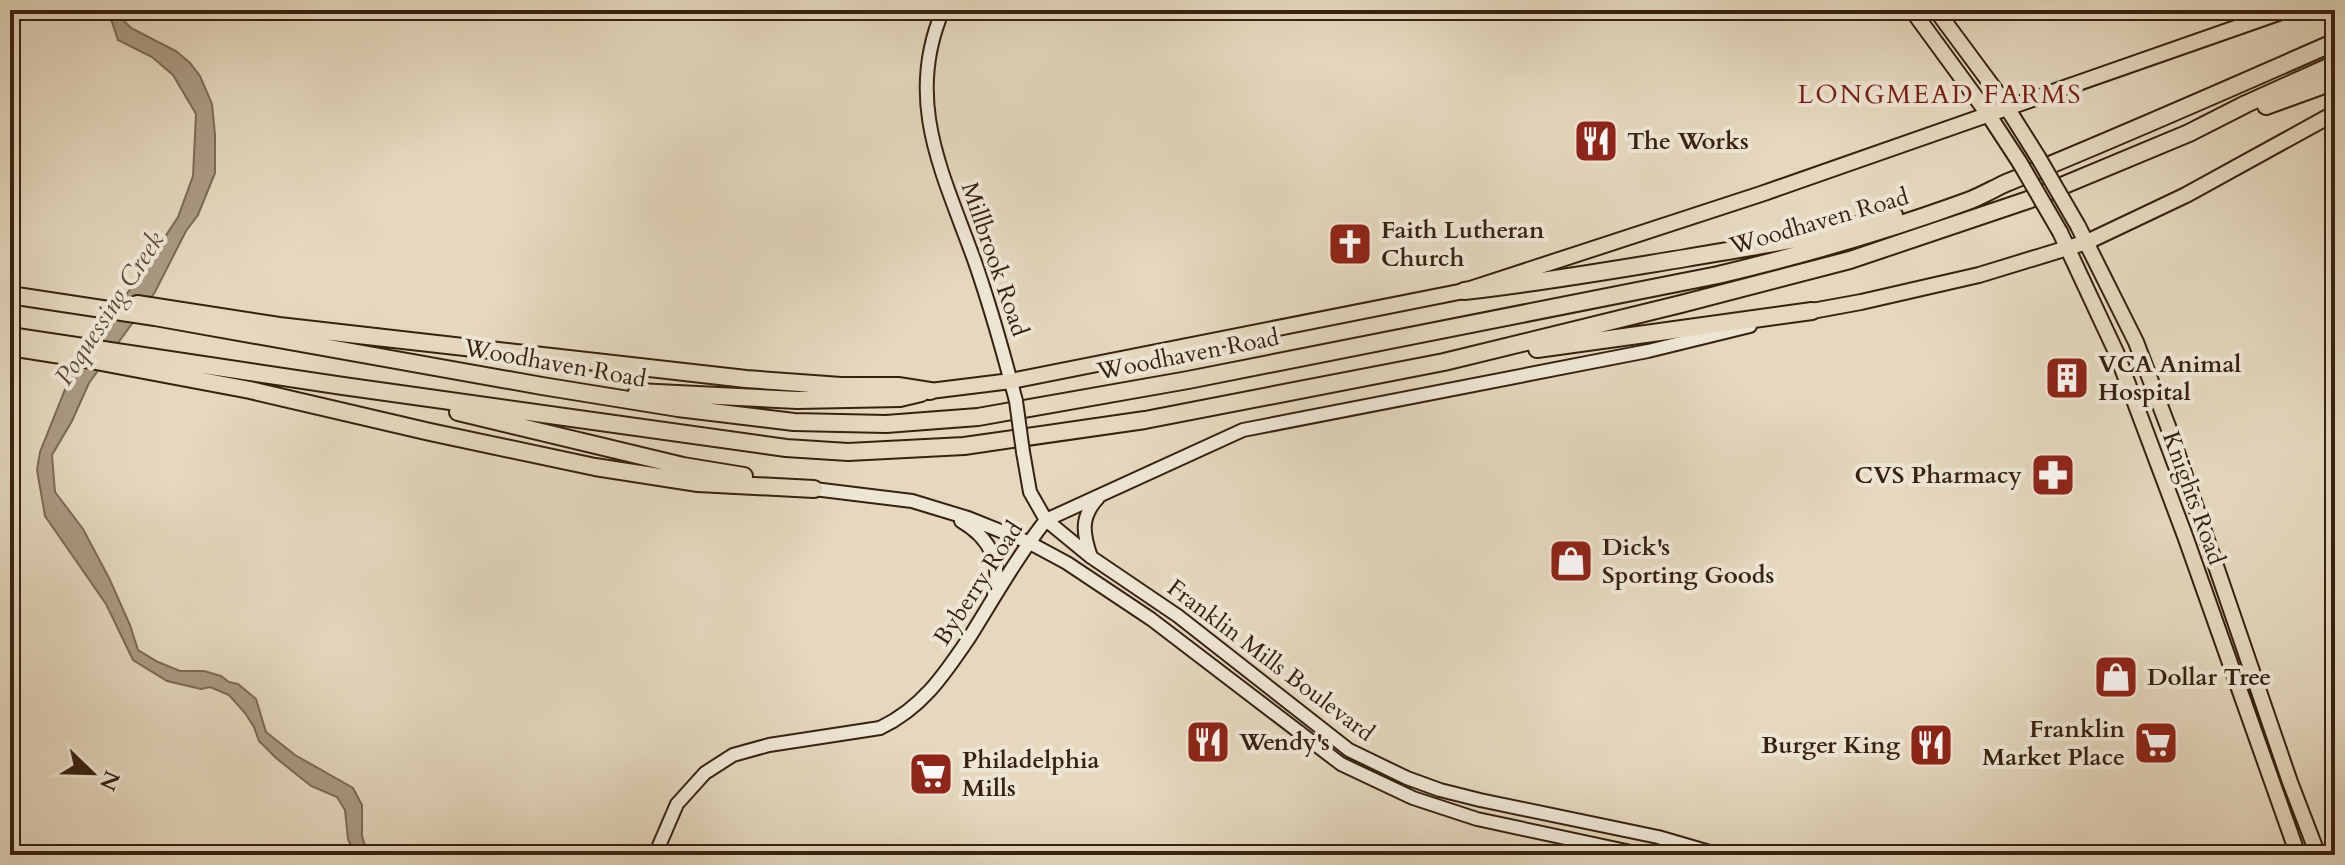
<svg xmlns="http://www.w3.org/2000/svg" width="2345" height="865" font-family="Cardo,serif">
  <style>
    .water { fill: #aa9a83; stroke: #7c6a55; stroke-width: 2 }
    .lines { fill: none; stroke-linecap: round; stroke-linejoin: round }
    .secondary-casing { stroke: #372110; stroke-width: 16 }
    .primary-casing { stroke: #372110; stroke-width: 18 }
    .highway-casing { stroke: #372110; stroke-width: 20 }
    .secondary { stroke: #eee6d5; stroke-width: 12 }
    .primary { stroke: #e5d8be; stroke-width: 14 }
    .highway { stroke: #e5d8be; stroke-width: 16 }
    .secondary-bridge-casing { stroke: #372110; stroke-width: 16; stroke-linecap: butt }
    .primary-bridge-casing { stroke: #372110; stroke-width: 18; stroke-linecap: butt }
    .secondary-bridge { stroke: #eee6d5; stroke-width: 12 }
    .primary-bridge { stroke: #e5d8be; stroke-width: 14 }
    .labels { text-anchor: middle; stroke-width: 8; stroke-linejoin: round; paint-order: stroke }
    .poi-label { font-size: 24px; font-weight: bold; fill: #372110; stroke: #eee6d5; text-anchor: start }
    .street-label { font-size: 24px; fill: #372110; stroke: #eee6d5 }
    .neighbourhood-label { font-size: 26px; letter-spacing: 2px; fill: #7a1f14; stroke: #eee6d5 }
    .water-label { font-size: 26px; font-style: italic; fill: #5f4b38; stroke: #eee6d5 }
  </style>
  <rect width="100%" height="100%" fill="#e5d8be"/>
  <filter id="stains"><feTurbulence type="fractalNoise" baseFrequency=".0025" numOctaves="4"/><feColorMatrix values="0 0 0 0 .2 0 0 0 0 .09 0 0 0 0 .02 0 0 0 .5 -.17"/></filter>
  <radialGradient id="worn" r=".72"><stop offset=".6" stop-color="#630" stop-opacity="0"/><stop offset="1" stop-color="#630" stop-opacity=".3"/></radialGradient>
  <!-- water -->
  <path class="water" d="M108 10H123V20L131 28 176 51 190 63 200 76 212 104 215 135V173L198 215 186 231 155 292 89 383 72 421 52 455 55 492 83 529 109 578 130 625 138 650 158 662 180 671H204L221 676 229 682 238 684 256 699 266 732 295 755 353 788 362 805V836L368 855H355L348 839 345 810 337 797 311 786 276 758 259 741 254 727 245 713 229 695 210 687 201 689 167 681 133 660 106 604 45 516 37 470 40 452 72 372 98 331 132 287 178 217 193 176 196 114 173 75 152 57 118 40Z"/>
  <g class="lines">
    <!-- secondary casing -->
    <g class="secondary-casing">
      <path id="secondary" d="M943 10C903 103 945 177 976 265 991 309 1004 355 1016 401
        M1023 452 1030 492 1046 520 1091 557 1178 616 1349 750 1407 778 1440 790 1480 800 1658 837 1720 855
        M814 489 912 501 968 518 1028 542 1067 563 1151 619 1341 764 1413 798 1477 819 1645 855
        M961 521C990 538 1002 562 994 595
        M1091 557C1083 534 1080 517 1098 498
        M655 855 677 804 705 773 733 755 769 745 880 728C922 708 944 675 969 638 994 598 1017 557 1046 520L1243 430 1648 351 1750 326"/>
    </g>
    <!-- primary casing -->
    <g class="primary-casing">
      <path id="primary" d="M1912 10 1988 114 2020 163
        M1936 10 1999 95 2038 157
        M2078 226 2136 342 2169 429 2290 782 2318 855
        M2060 232 2116 352 2185 536 2298 855
        M1812 311 1861 302 1979 275 2087 242 2186 195 2335 113
        M930 391 1011 381 1464 291 1761 194 2287 10"/>
    </g>
    <!-- highway casing -->
    <g class="highway-casing">
      <path id="highway" d="M2266 106 2335 81
        M1464 291C1538 283 1612 270 1686 258 1756 246 1827 236 1894 215
        M10 295 155 317 542 386 678 408 794 422 886 424 978 417 1188 380 1718 275C1802 255 1886 231 1968 201 1981 196 1993 189 2006 183 2117 138 2226 90 2335 42
        M137 304 279 326 746 379 841 386H898L930 391
        M10 336 343 386 786 448 848 452 964 446 1145 420 1444 362 1681 304 1850 260 2028 200 2189 133 2246 104 2335 64
        M10 347 80 358 250 390 430 432 595 467 698 483 814 489
        M1537 349 1812 311
        M637 392 797 400 900 398 921 393
        M458 412 683 466 744 476"/>
    </g>
    <!-- secondary -->
    <use href="#secondary" class="secondary"/>
    <!-- primary -->
    <use href="#primary" class="primary"/>
    <!-- highway -->
    <use href="#highway" class="highway"/>
    <!-- secondary-bridge casing -->
    <g class="secondary-bridge-casing">
      <path id="secondary-bridge" d="M1016 401 1023 452"/>
    </g>
    <!-- primary-bridge casing -->
    <g class="primary-bridge-casing">
      <path id="primary-bridge" d="M2038 157 2078 226
        M2020 163 2060 232"/>
    </g>
    <!-- secondary-bridge -->
    <use href="#secondary-bridge" class="secondary-bridge"/>
    <!-- primary-bridge -->
    <use href="#primary-bridge" class="primary-bridge"/>
  </g>
  <!-- icons -->
  <defs>
    <g id="restaurant-square" transform="scale(2.3)"><rect x="-9" y="-9" width="18" height="18" rx="4" fill="#8f2418" stroke="#eee6d5"/><path d="M-5-6h1v4h1v-4h1v4h1v-4h1v5L-1.5 .5V6h-2V.5L-5-1ZM5-6V6H3V1.5H1.5Q1.5-4 5-6Z" fill="#fff"/></g>
    <g id="church-square" transform="scale(2.3)"><rect x="-9" y="-9" width="18" height="18" rx="4" fill="#8f2418" stroke="#eee6d5"/><path d="M-1.2-6h2.4v3.5h3.3v2.4h-3.3V6h-2.4V-.1h-3.3v-2.4h3.3Z" fill="#fff"/></g>
    <g id="building-square" transform="scale(2.3)"><rect x="-9" y="-9" width="18" height="18" rx="4" fill="#8f2418" stroke="#eee6d5"/><path d="M-4-6H4V6H1V3H-1V6H-4ZM-2.5-4.3h1.7v1.8h-1.7ZM.8-4.3h1.7v1.8H.8ZM-2.5-1h1.7V.8h-1.7ZM.8-1h1.7V.8H.8Z" fill="#fff"/></g>
    <g id="pharmacy-square" transform="scale(2.3)"><rect x="-9" y="-9" width="18" height="18" rx="4" fill="#8f2418" stroke="#eee6d5"/><path d="M-2-6h4v4h4v4h-4v4h-4v-4h-4v-4h4Z" fill="#fff"/></g>
    <g id="shop-square" transform="scale(2.3)"><rect x="-9" y="-9" width="18" height="18" rx="4" fill="#8f2418" stroke="#eee6d5"/><path d="M-5-2.5h2.3a2.7 3.5 0 0 1 5.4 0H5L5.5 6h-11ZM-1.5-2.5h3a1.5 2.3 0 0 0-3 0Z" fill="#fff"/></g>
    <g id="supermarket-square" transform="scale(2.3)"><rect x="-9" y="-9" width="18" height="18" rx="4" fill="#8f2418" stroke="#eee6d5"/><path d="M-6-5.5h2.5l.6 2H6L4.5 2H-2.5L-4.4-4H-6ZM-1.5 3.2a1.3 1.3 0 1 0 .1 0ZM3 3.2a1.3 1.3 0 1 0 .1 0Z" fill="#fff"/></g>
  </defs>
  <g fill-rule="evenodd">
    <use href="#restaurant-square" x="1596" y="141"/>
    <use href="#church-square" x="1350" y="244"/>
    <use href="#building-square" x="2067" y="378"/>
    <use href="#pharmacy-square" x="2053" y="475"/>
    <use href="#shop-square" x="1571" y="561"/>
    <use href="#shop-square" x="2116" y="677"/>
    <use href="#restaurant-square" x="1208" y="742"/>
    <use href="#supermarket-square" x="2156" y="743"/>
    <use href="#restaurant-square" x="1931" y="745"/>
    <use href="#supermarket-square" x="931" y="774"/>
  </g>
  <g class="labels">
    <!-- poi labels -->
    <g class="poi-label">
      <text x="1627" y="149">The Works</text>
      <text x="1381" y="238">Faith Lutheran<tspan x="1381" dy="28">Church</tspan></text>
      <text x="2098" y="372">VCA Animal<tspan x="2098" dy="28">Hospital</tspan></text>
      <text x="2022" y="483" text-anchor="end">CVS Pharmacy</text>
      <text x="1602" y="555">Dick's<tspan x="1602" dy="28">Sporting Goods</tspan></text>
      <text x="2147" y="685">Dollar Tree</text>
      <text x="2125" y="737" text-anchor="end">Franklin<tspan x="2125" dy="28">Market Place</tspan></text>
      <text x="1239" y="750">Wendy's</text>
      <text x="1900" y="753" text-anchor="end">Burger King</text>
      <text x="962" y="768">Philadelphia<tspan x="962" dy="28">Mills</tspan></text>
    </g>
    <!-- street labels -->
    <g class="street-label">
      <text transform="translate(1819 221) rotate(-16)" y="8">Woodhaven Road</text>
      <text transform="translate(995 259) rotate(71)" y="8">Millbrook Road</text>
      <text transform="translate(1188 354) rotate(-11)" y="8">Woodhaven Road</text>
      <text transform="translate(555 363) rotate(10)" y="8">Woodhaven Road</text>
      <text transform="translate(2194 498) rotate(70)" y="8">Knights Road</text>
      <text transform="translate(978 583) rotate(-57)" y="8">Byberry Road</text>
      <text transform="translate(1271 660) rotate(37)" y="8">Franklin Mills Boulevard</text>
    </g>
    <!-- neighbourhood labels -->
    <g class="neighbourhood-label">
      <text x="1940" y="103">LONGMEAD FARMS</text>
    </g>
    <!-- water labels -->
    <g class="water-label">
      <text transform="translate(109 308) rotate(-57)" y="9">Poquessing Creek</text>
    </g>
  </g>
  <!-- margin -->
  <rect width="2345" height="865" fill="none" stroke="#e5d8be" stroke-width="40"/>
  <rect x="12" y="12" width="2321" height="841" fill="none" stroke="#372110" stroke-width="4"/>
  <rect x="20" y="20" width="2305" height="825" fill="none" stroke="#372110" stroke-width="2"/>
  <!-- north arrow -->
  <g transform="translate(92 773) rotate(113)" stroke="#eee6d5" stroke-width="6" paint-order="stroke">
  <path d="M0-6L14 30L0 20L-14 30Z" fill="#372110"/>
  <text y="-12" font-size="22" font-weight="bold" text-anchor="middle" fill="#372110">N</text>
  </g>
  <rect width="100%" height="100%" filter="url(#stains)"/>
  <rect width="100%" height="100%" fill="url(#worn)"/>
</svg>
